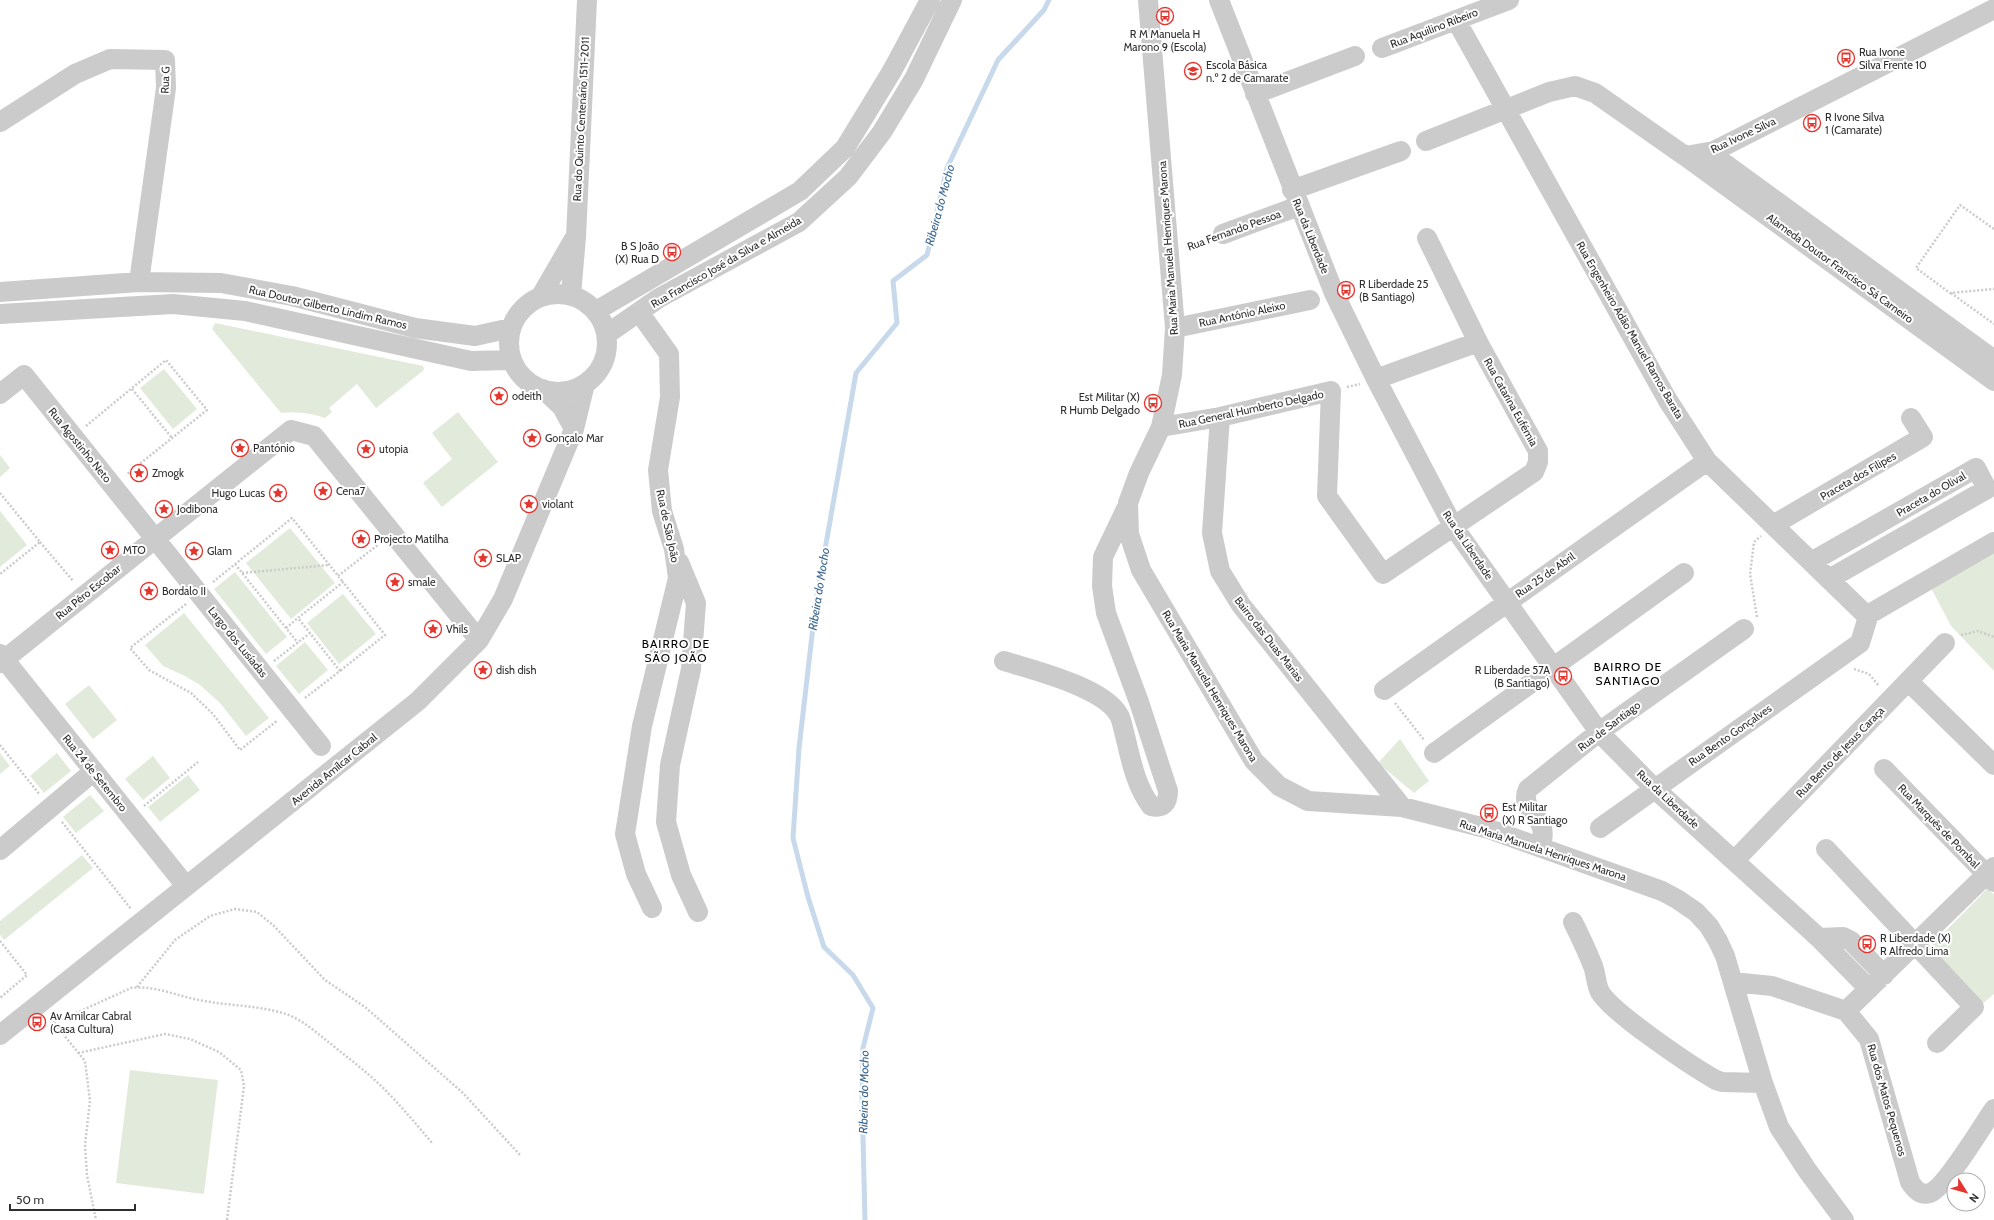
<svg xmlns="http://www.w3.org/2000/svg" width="1994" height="1220" font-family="Cabin,sans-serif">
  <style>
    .green { fill: #e2ebdb }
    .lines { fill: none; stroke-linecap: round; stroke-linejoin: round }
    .stream { stroke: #c7d9eb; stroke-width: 5 }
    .path { stroke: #cbcbcb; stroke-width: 2.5; stroke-dasharray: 2 2; stroke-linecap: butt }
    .minor { stroke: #cbcbcb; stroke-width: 20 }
    .labels { text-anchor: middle; stroke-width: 4; stroke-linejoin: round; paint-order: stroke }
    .street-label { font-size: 11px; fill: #2e2e2e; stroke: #fff }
    .poi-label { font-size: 11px; fill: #2e2e2e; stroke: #fff; text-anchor: start }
    .water-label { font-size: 12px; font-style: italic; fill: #3c6690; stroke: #fff }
    .neighbourhood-label { font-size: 12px; letter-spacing: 1px; fill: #000; stroke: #fff }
  </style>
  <rect width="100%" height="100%" fill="#fff"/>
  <!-- green -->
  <path class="green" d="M215 323 423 366 424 370 376 408 357 384 329 408 332 412 325 418C310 413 297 411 281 413L212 329Z
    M164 369 197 409 173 429 140 388Z
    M458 412 498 462 442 507 423 483 452 459 432 433Z
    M0 455 10 468 0 477Z
    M0 511 27 545 0 567Z
    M290 528 335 583 291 619 246 563Z
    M1994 549V671L1951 626 1931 588Z
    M235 572 287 637 266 654 214 589Z
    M343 594 376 634 339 664 307 623Z
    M184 613 269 718 246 736 220 703 200 685 185 676 163 666 145 645Z
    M305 642 328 670 299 694 276 666Z
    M89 685 117 720 93 739 65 704Z
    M1400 739 1429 781 1414 793 1378 763Z
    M0 753 10 766 0 774Z
    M57 753 71 771 44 793 30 776Z
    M153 756 170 778 143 800 125 779Z
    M188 775 200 790 160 822 148 807Z
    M90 795 104 811 76 833 63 817Z
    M82 855 93 868 4 940 0 935V921Z
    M1987 889 1994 894V994L1981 1005 1930 947Z
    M130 1070 218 1080 204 1194 116 1183Z"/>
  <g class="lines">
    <!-- stream -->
    <path class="stream" d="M865 1220 862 1096 863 1048 873 1008 853 975 824 947 808 897 793 838 799 748 816 601 856 373 897 323 893 281 927 255 947 168 998 60 1044 10 1049 0"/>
    <!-- path -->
    <path class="path" d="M1994 229 1960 205 1916 268 1950 293 1994 289
      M1186 247 1206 240
      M1951 293 1994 324
      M1347 387 1360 384
      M132 389 172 438
      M86 426 166 360 207 410 126 475
      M0 493 40 542 0 574
      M40 542 73 581
      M235 564 298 643
      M242 573 329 565
      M338 576 379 544
      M213 582 292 518 343 582
      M186 604 130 648 149 670 191 693 213 714 240 750 278 720
      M1757 617 1750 574 1754 542 1761 536
      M286 628 298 618
      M1961 635 1978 631 1994 637
      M274 661 310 633
      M1854 669 1869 674 1879 686
      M305 698 340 671 298 618 343 582 385 635 340 671
      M1395 703 1424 740
      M0 745 40 795
      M144 806 198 762
      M62 822 131 909
      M0 941 27 975 0 998
      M137 987 175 940 210 916 235 909 257 912 273 925 325 980 365 1007 463 1093 520 1155
      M50 1018 85 1061 90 1101 85 1145 87 1175 96 1220
      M54 1023 131 988C154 985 177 996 199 1000 228 1006 258 1005 286 1014 303 1020 317 1033 331 1044 347 1057 363 1069 378 1083 398 1102 415 1123 433 1144
      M78 1053 165 1034 190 1039 219 1052 241 1070 244 1086 227 1220"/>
    <!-- minor -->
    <path class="minor" d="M1148 0 1175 328 1172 375 1161 427 1139 473 1128 503 1129 534 1141 570 1254 761 1279 786 1308 801 1402 807 1489 829 1662 891 1677 899 1696 912 1709 926 1718 941 1725 956 1763 1083 1779 1127 1807 1170 1844 1220
      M1219 0 1334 293 1376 379 1453 526 1599 732 1655 789 1819 938 1869 989
      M1456 20 1667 399 1707 461 1868 617 1860 643 1600 828
      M1382 48 1509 0
      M1255 94 1355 56
      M0 122 75 74 110 59 165 60 166 88 139 282
      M1426 141 1549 92 1575 86 1595 93 1685 156 1714 151 1994 9
      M1709 152 1994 360
      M1685 156 1994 381
      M1292 190 1401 151
      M1223 234 1299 206
      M0 292 139 282 221 283 292 296 415 328 475 336 511 328
      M509 343a49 49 0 1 1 98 0a49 49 0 1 1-98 0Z
      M571 295 576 237 587 0
      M541 296 574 239
      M596 311 800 191 845 148 892 71 930 0
      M639 312 669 354 670 397 658 470 662 511 674 549 678 578 642 726 625 834 636 874 652 908
      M0 314 173 304 245 311 471 361 512 360
      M1175 328 1310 300
      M607 334 659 298 799 222 848 177 882 132 914 79 952 0
      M1376 379 1478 342
      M543 389 562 407 574 429
      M0 394 24 375 321 746
      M1220 417 1212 533 1220 571 1241 605 1402 807
      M1161 427 1220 417 1331 391 1327 496 1383 574 1534 472 1538 462V451L1478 342 1427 238
      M1773 525 1923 437 1911 418
      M679 562 696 603 691 669 670 765 666 822 681 875 698 912
      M1811 562 1976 468 1987 489 1829 579
      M1866 616 1994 542
      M0 654 186 886
      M1004 661C1033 670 1112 689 1121 720 1129 748 1133 783 1151 806 1163 809 1168 803 1168 791L1139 702 1106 613 1102 586 1103 557 1126 509
      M0 663 291 430 314 436 479 640
      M1908 681 1994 765
      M1384 690 1707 461
      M1434 753 1684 573
      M1884 769 1994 882
      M1541 847C1542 841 1544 835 1542 828 1538 814 1520 806 1528 789L1599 732 1744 629
      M1826 849 1974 1007 1937 1043
      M0 850 94 771
      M1735 860 1945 643
      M1573 922C1580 936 1587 951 1593 966 1596 974 1596 984 1600 992 1612 1013 1693 1067 1716 1080L1722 1082 1763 1083
      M1819 938 1843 937 1851 941 1884 975
      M1733 982 1772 986 1846 1011 1869 1039 1910 1182C1915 1190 1921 1196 1930 1193 1946 1187 1982 1126 1994 1109
      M1846 1011 1994 867
      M0 1035 418 701 479 640 503 599 574 429 585 384"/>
  </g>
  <!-- icons -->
  <defs>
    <g id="bus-ring" transform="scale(0.9)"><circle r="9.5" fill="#fff" stroke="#e5352f" stroke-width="1.5"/><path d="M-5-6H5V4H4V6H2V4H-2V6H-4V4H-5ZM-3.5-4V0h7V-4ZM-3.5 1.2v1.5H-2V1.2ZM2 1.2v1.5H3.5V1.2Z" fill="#e5352f"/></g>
    <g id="school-ring" transform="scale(0.9)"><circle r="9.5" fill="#fff" stroke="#e5352f" stroke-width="1.5"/><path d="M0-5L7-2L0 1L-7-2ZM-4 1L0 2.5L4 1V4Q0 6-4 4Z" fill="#e5352f"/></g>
    <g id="sight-ring" transform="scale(0.9)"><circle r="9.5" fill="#fff" stroke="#e5352f" stroke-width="1.5"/><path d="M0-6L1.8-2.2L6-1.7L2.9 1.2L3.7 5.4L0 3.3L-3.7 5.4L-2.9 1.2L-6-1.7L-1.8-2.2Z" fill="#e5352f"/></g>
  </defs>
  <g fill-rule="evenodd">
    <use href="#bus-ring" x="1165" y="16"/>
    <use href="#bus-ring" x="1846" y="58"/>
    <use href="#school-ring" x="1193" y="71"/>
    <use href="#bus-ring" x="1812" y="123"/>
    <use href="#bus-ring" x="672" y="252"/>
    <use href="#bus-ring" x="1346" y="290"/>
    <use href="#sight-ring" x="499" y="396"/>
    <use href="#bus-ring" x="1153" y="403"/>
    <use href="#sight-ring" x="532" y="438"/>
    <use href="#sight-ring" x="240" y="448"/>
    <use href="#sight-ring" x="366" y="449"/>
    <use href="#sight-ring" x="139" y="473"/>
    <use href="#sight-ring" x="323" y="491"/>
    <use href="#sight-ring" x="278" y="493"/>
    <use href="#sight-ring" x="529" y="504"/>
    <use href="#sight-ring" x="164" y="509"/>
    <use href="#sight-ring" x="361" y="539"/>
    <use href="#sight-ring" x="110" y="550"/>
    <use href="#sight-ring" x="194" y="551"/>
    <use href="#sight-ring" x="483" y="558"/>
    <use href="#sight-ring" x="395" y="582"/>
    <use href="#sight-ring" x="149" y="591"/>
    <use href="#sight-ring" x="433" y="629"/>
    <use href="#sight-ring" x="483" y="670"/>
    <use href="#bus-ring" x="1563" y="676"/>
    <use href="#bus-ring" x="1489" y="813"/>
    <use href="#bus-ring" x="1867" y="944"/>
    <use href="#bus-ring" x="37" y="1022"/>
  </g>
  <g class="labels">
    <!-- street labels -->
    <g class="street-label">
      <text transform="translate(1434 28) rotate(-21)" y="4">Rua Aquilino Ribeiro</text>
      <text transform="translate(165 80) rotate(-88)" y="4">Rua G</text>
      <text transform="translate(581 119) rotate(-87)" y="4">Rua do Quinto Centenário 1511-2011</text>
      <text transform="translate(1743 135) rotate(-25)" y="4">Rua Ivone Silva</text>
      <text transform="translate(1234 230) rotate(-20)" y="4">Rua Fernando Pessoa</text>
      <text transform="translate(1311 236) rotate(68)" y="4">Rua da Liberdade</text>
      <text transform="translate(1168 248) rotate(-94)" y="4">Rua Maria Manuela Henriques Marona</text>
      <text transform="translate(726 262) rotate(-30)" y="4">Rua Francisco José da Silva e Almeida</text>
      <text transform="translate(1840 268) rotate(36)" y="4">Alameda Doutor Francisco Sá Carneiro</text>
      <text transform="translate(328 307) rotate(13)" y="4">Rua Doutor Gilberto Lindim Ramos</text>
      <text transform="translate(1242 314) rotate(-12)" y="4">Rua António Aleixo</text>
      <text transform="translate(1630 330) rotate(60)" y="4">Rua Engenheiro Adão Manuel Ramos Barata</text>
      <text transform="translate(1511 402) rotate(61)" y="4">Rua Catarina Eufémia</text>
      <text transform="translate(1251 409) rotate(-12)" y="4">Rua General Humberto Delgado</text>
      <text transform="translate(80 445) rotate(51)" y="4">Rua Agostinho Neto</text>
      <text transform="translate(1858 476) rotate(-30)" y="4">Praceta dos Filipes</text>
      <text transform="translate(1931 494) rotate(-30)" y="4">Praceta do Olival</text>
      <text transform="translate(668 526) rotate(78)" y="4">Rua de São João</text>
      <text transform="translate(1468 545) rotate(56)" y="4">Rua da Liberdade</text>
      <text transform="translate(1545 575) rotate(-35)" y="4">Rua 25 de Abril</text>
      <text transform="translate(88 592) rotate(-39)" y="4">Rua Pêro Escobar</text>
      <text transform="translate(1269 639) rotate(52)" y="4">Bairro das Duas Marias</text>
      <text transform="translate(238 642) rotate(51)" y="4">Largo dos Lusíadas</text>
      <text transform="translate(1210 686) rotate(59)" y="4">Rua Maria Manuela Henriques Marona</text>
      <text transform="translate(1609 726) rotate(-37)" y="4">Rua de Santiago</text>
      <text transform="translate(1730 735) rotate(-35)" y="4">Rua Bento Gonçalves</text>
      <text transform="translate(1840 752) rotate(-46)" y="4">Rua Bento de Jesus Caraça</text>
      <text transform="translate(334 769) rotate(-39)" y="4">Avenida Amílcar Cabral</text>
      <text transform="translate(95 773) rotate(51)" y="4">Rua 24 de Setembro</text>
      <text transform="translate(1668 799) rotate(43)" y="4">Rua da Liberdade</text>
      <text transform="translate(1939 826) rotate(46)" y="4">Rua Marquês de Pombal</text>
      <text transform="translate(1543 850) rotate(18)" y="4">Rua Maria Manuela Henriques Marona</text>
      <text transform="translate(1887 1100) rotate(74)" y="4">Rua dos Matos Pequenos</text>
    </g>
    <!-- poi labels -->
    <g class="poi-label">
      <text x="1165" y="38" text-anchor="middle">R M Manuela H<tspan x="1165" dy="13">Marono 9 (Escola)</tspan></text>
      <text x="1859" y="56">Rua Ivone<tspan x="1859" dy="13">Silva Frente 10</tspan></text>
      <text x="1206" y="69">Escola Básica<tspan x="1206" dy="13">n.º 2 de Camarate</tspan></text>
      <text x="1825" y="121">R Ivone Silva<tspan x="1825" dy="13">1 (Camarate)</tspan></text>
      <text x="659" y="250" text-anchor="end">B S João<tspan x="659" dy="13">(X) Rua D</tspan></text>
      <text x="1359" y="288">R Liberdade 25<tspan x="1359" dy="13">(B Santiago)</tspan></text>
      <text x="512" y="400">odeith</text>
      <text x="1140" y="401" text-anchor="end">Est Militar (X)<tspan x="1140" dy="13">R Humb Delgado</tspan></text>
      <text x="545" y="442">Gonçalo Mar</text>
      <text x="253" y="452">Pantónio</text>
      <text x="379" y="453">utopia</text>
      <text x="152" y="477">Zmogk</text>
      <text x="336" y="495">Cena7</text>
      <text x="265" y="497" text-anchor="end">Hugo Lucas</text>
      <text x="542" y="508">violant</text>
      <text x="177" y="513">Jodibona</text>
      <text x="374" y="543">Projecto Matilha</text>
      <text x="123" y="554">MTO</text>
      <text x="207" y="555">Glam</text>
      <text x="496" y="562">SLAP</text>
      <text x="408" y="586">smale</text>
      <text x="162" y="595">Bordalo II</text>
      <text x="446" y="633">Vhils</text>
      <text x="496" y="674">dish dish</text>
      <text x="1550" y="674" text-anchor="end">R Liberdade 57A<tspan x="1550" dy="13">(B Santiago)</tspan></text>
      <text x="1502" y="811">Est Militar<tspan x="1502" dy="13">(X) R Santiago</tspan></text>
      <text x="1880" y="942">R Liberdade (X)<tspan x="1880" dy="13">R Alfredo Lima</tspan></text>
      <text x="50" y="1020">Av Amilcar Cabral<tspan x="50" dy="13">(Casa Cultura)</tspan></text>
    </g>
    <!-- water labels -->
    <g class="water-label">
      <text transform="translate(940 205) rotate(-75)" y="4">Ribeira do Mocho</text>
      <text transform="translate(819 589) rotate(-81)" y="4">Ribeira do Mocho</text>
      <text transform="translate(864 1092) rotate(-89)" y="4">Ribeira do Mocho</text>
    </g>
    <!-- neighbourhood labels -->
    <g class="neighbourhood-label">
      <text x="676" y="648">BAIRRO DE<tspan x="676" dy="14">SÃO JOÃO</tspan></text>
      <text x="1628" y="671">BAIRRO DE<tspan x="1628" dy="14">SANTIAGO</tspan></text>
    </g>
  </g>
  <!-- north arrow -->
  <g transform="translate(1966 1192) rotate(127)"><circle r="19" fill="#ffffff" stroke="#ababab"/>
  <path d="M0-3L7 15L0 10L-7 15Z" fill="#e5352f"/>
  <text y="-6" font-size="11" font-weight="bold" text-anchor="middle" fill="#2e2e2e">N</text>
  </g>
  <!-- scale -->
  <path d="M10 1204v6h125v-6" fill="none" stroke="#2e2e2e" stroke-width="2"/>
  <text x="16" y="1204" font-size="12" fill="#2e2e2e" stroke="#ffffff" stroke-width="3" paint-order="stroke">50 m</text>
</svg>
